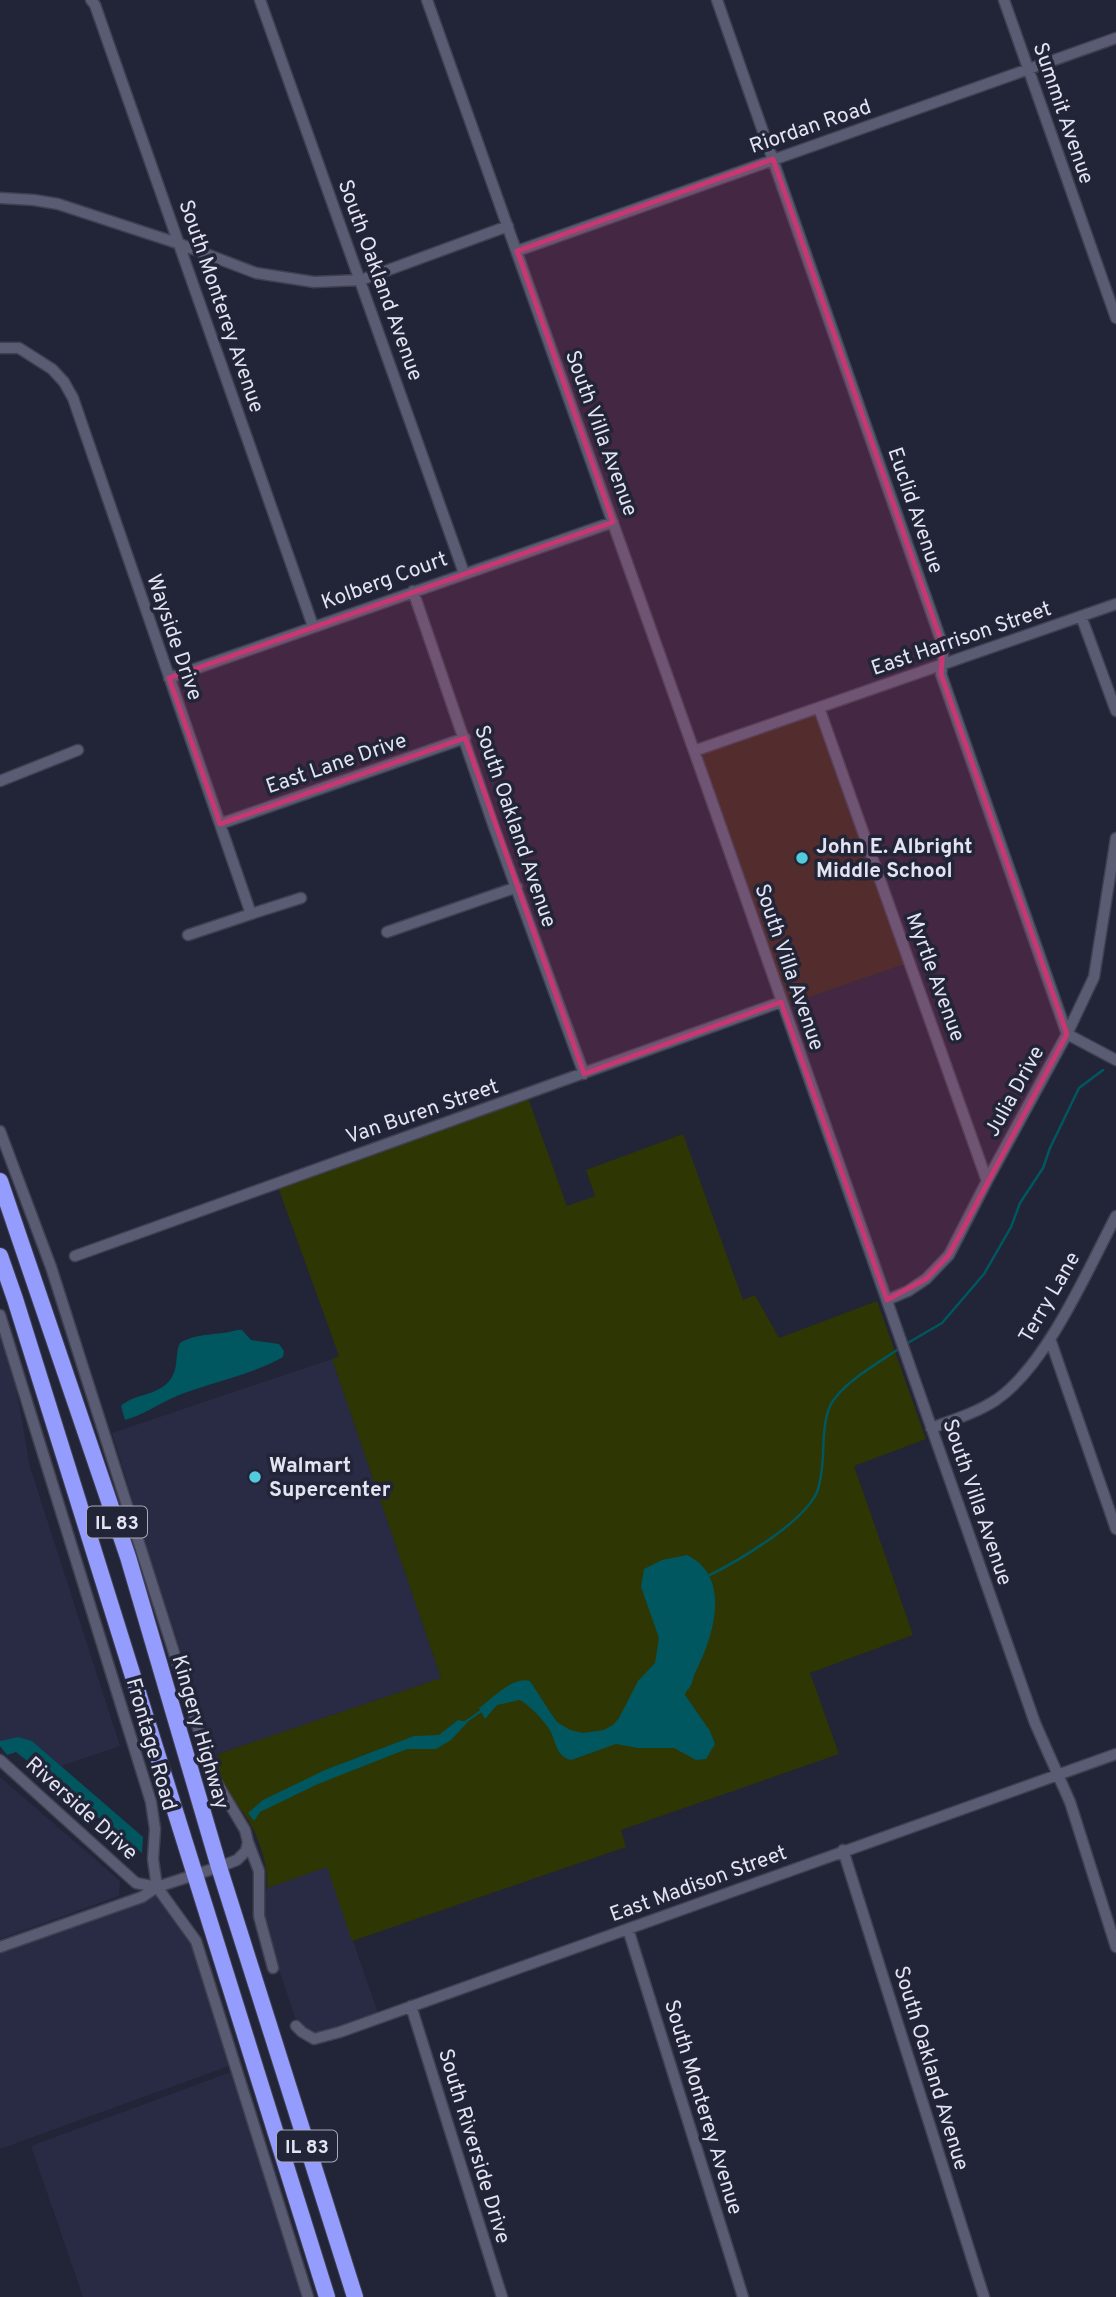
<svg xmlns="http://www.w3.org/2000/svg" width="1116" height="2297" font-family="Overpass,sans-serif">
  <style>
    .built { fill: #292b45 }
    .education { fill: #362b1c }
    .green { fill: #2e3603 }
    .water { fill: #00575f }
    .lines { fill: none; stroke-linecap: round; stroke-linejoin: round }
    .stream { stroke: #00575f; stroke-width: 2.5 }
    .minor-casing { stroke: #404051; stroke-width: 13 }
    .highway-casing { stroke: #404051; stroke-width: 18 }
    .minor { stroke: #5a5c73; stroke-width: 10 }
    .highway { stroke: #949dfe; stroke-width: 16 }
    .marked { fill: #c73772; fill-opacity: 0.2; stroke: #c73772; stroke-width: 5; stroke-linejoin: round }
    .poi-dot { fill: #54cadd; stroke: #222437; stroke-width: 2.5 }
    .labels { text-anchor: middle; stroke-width: 7; stroke-linejoin: round; paint-order: stroke }
    .shield { fill: #222437; stroke: #a9aaba; stroke-width: 2 }
    .shield-label { font-size: 19px; font-weight: bold; fill: #e3e4f2 }
    .street-label { font-size: 21px; fill: #e3e4f2; stroke: #222437 }
    .poi-label { font-size: 21px; font-weight: bold; fill: #e3e4f2; stroke: #222437; text-anchor: start }
  </style>
  <rect width="100%" height="100%" fill="#222437"/>
  <!-- built -->
  <path class="built" d="M0 1331 14 1375 30 1467 120 1746 61 1766 32 1741 18 1737 0 1741Z
    M332 1359 441 1678 221 1753 216 1759 153 1566 112 1433Z
    M0 1777 120 1881 119 1896 0 1939Z
    M327 1866 378 2013 320 2034 309 2032 297 2023 264 1926 263 1905 267 1888Z
    M156 1892 194 1944 229 2066 0 2149V1953L139 1904Z
    M231 2072 302 2297H83L31 2146Z"/>
  <!-- education -->
  <path class="education" d="M817 712 907 963 786 1005 699 752Z"/>
  <!-- green -->
  <path class="green" d="M528 1098 567 1206 595 1196 586 1170 683 1134 743 1300 755 1295 779 1338 877 1301 926 1439 854 1466 913 1635 810 1673 839 1754 621 1830 626 1847 352 1941 327 1867 267 1888C269 1869 260 1842 251 1825 240 1804 216 1784 216 1759L221 1753 441 1678 332 1359 339 1356 278 1187Z"/>
  <!-- water -->
  <path class="water" d="M237 1330H242L251 1340 279 1344 284 1351 283 1357C251 1375 213 1382 179 1395 161 1402 144 1415 125 1420L121 1406C136 1392 162 1397 173 1375 178 1365 175 1353 180 1343 198 1332 218 1336 237 1330Z
    M687 1555C732 1577 714 1635 696 1671 693 1676 693 1683 690 1687 688 1690 685 1692 685 1695L710 1731 715 1744 706 1759 696 1760 674 1748H638L616 1744 571 1760C554 1755 557 1741 549 1729 542 1718 530 1706 520 1700L497 1705 485 1719 479 1708C493 1698 513 1676 530 1681L550 1712 557 1722 570 1730 583 1733 604 1730 613 1725 619 1718 638 1681 655 1663 659 1638 641 1587 644 1569 662 1560Z
    M458 1720 468 1722 451 1740 436 1749H407L318 1784 260 1812 254 1821 248 1813 263 1800 325 1770 414 1736 439 1735Z
    M18 1737 32 1741 143 1837 142 1853 16 1752 7 1755 0 1746V1741Z"/>
  <g class="lines">
    <!-- stream -->
    <path class="stream" d="M906 1344 942 1323 984 1274 1011 1227 1020 1203 1043 1168 1050 1148 1079 1088 1103 1070
      M708 1576C738 1561 799 1525 815 1496 819 1490 820 1481 821 1475 825 1453 821 1427 830 1406 841 1383 880 1362 900 1348
      M464 1723 481 1711"/>
    <!-- minor casing -->
    <g class="minor-casing">
      <path id="minor" d="M91 0 95 5 313 626
        M260 0 464 573
        M427 0 710 796 1035 1723 1070 1802 1116 1947
        M717 0 943 646V664L941 674 1067 1034 1116 1060
        M1004 0 1116 318
        M0 198 34 200 58 204 180 244 256 273 314 282 361 280 508 226
        M517 251 1116 38
        M0 348H19L52 369 64 382 73 398 251 914 188 935
        M413 591 494 827 584 1074
        M1081 616 1116 711
        M169 678 613 522
        M819 708 987 1181
        M694 751 1116 604
        M0 781 78 750
        M220 824 465 738
        M251 914 301 898
        M387 932 517 887
        M0 1131 51 1267 214 1778 245 1830 248 1842 246 1851 237 1860 219 1867 157 1887 136 1883 0 1760
        M75 1256 781 1002
        M887 1300 908 1291 926 1279 949 1255 987 1181 1067 1034 1094 977 1116 838
        M0 1315 151 1802 155 1829 153 1859 157 1887 196 1941 308 2297
        M1050 1339 1116 1529
        M931 1428C953 1420 976 1413 996 1400 1047 1365 1087 1271 1116 1216
        M248 1842 259 1871V1916L273 1968
        M843 1850 984 2297
        M628 1929 743 2297
        M0 1947 142 1897 157 1887
        M411 2006 502 2297
        M296 2026 302 2032 314 2039 340 2032 1116 1754"/>
    </g>
    <!-- highway casing -->
    <g class="highway-casing">
      <path id="highway" d="M0 1181 128 1557 219 1867 355 2297
        M0 1256 15 1299 327 2297"/>
    </g>
    <!-- minor -->
    <use href="#minor" class="minor"/>
    <!-- highway -->
    <use href="#highway" class="highway"/>
  </g>
  <!-- marked area -->
  <path class="marked" d="M773 159 943 646 941 674 1067 1034 949 1255 926 1279 887 1300 781 1002 584 1074 465 738 220 824 169 678 613 522 517 251Z"/>
  <!-- markers -->
  <g class="poi-dot">
    <circle cx="802" cy="858" r="7"/>
    <circle cx="255" cy="1477" r="7"/>
  </g>
  <g class="labels">
    <!-- shield labels -->
    <g class="shield">
      <rect x="87" y="1506.5" width="60" height="31" rx="5"/>
      <rect x="277" y="2130.5" width="60" height="31" rx="5"/>
    </g>
    <g class="shield-label">
      <text x="117" y="1529">IL 83</text>
      <text x="307" y="2153">IL 83</text>
    </g>
    <!-- street labels -->
    <g class="street-label">
      <text transform="translate(1064 113) rotate(71)" y="7">Summit Avenue</text>
      <text transform="translate(810 126) rotate(-19)" y="7">Riordan Road</text>
      <text transform="translate(381 280) rotate(70)" y="7">South Oakland Avenue</text>
      <text transform="translate(222 306) rotate(71)" y="7">South Monterey Avenue</text>
      <text transform="translate(602 433) rotate(70)" y="7">South Villa Avenue</text>
      <text transform="translate(916 510) rotate(71)" y="7">Euclid Avenue</text>
      <text transform="translate(384 580) rotate(-20)" y="7">Kolberg Court</text>
      <text transform="translate(175 637) rotate(71)" y="7">Wayside Drive</text>
      <text transform="translate(961 638) rotate(-19)" y="7">East Harrison Street</text>
      <text transform="translate(336 763) rotate(-19)" y="7">East Lane Drive</text>
      <text transform="translate(516 826) rotate(71)" y="7">South Oakland Avenue</text>
      <text transform="translate(790 967) rotate(71)" y="7">South Villa Avenue</text>
      <text transform="translate(936 977) rotate(70)" y="7">Myrtle Avenue</text>
      <text transform="translate(1014 1091) rotate(-61)" y="7">Julia Drive</text>
      <text transform="translate(422 1111) rotate(-19)" y="7">Van Buren Street</text>
      <text transform="translate(1049 1297) rotate(-60)" y="7">Terry Lane</text>
      <text transform="translate(978 1502) rotate(71)" y="7">South Villa Avenue</text>
      <text transform="translate(201 1732) rotate(74)" y="7">Kingery Highway</text>
      <text transform="translate(152 1744) rotate(74)" y="7">Frontage Road</text>
      <text transform="translate(82 1808) rotate(42)" y="7">Riverside Drive</text>
      <text transform="translate(698 1883) rotate(-20)" y="7">East Madison Street</text>
      <text transform="translate(932 2068) rotate(73)" y="7">South Oakland Avenue</text>
      <text transform="translate(704 2107) rotate(73)" y="7">South Monterey Avenue</text>
      <text transform="translate(475 2146) rotate(73)" y="7">South Riverside Drive</text>
    </g>
    <!-- poi labels -->
    <g class="poi-label">
      <text x="816" y="853">John E. Albright<tspan x="816" dy="24">Middle School</tspan></text>
      <text x="269" y="1472">Walmart<tspan x="269" dy="24">Supercenter</tspan></text>
    </g>
  </g>
</svg>
